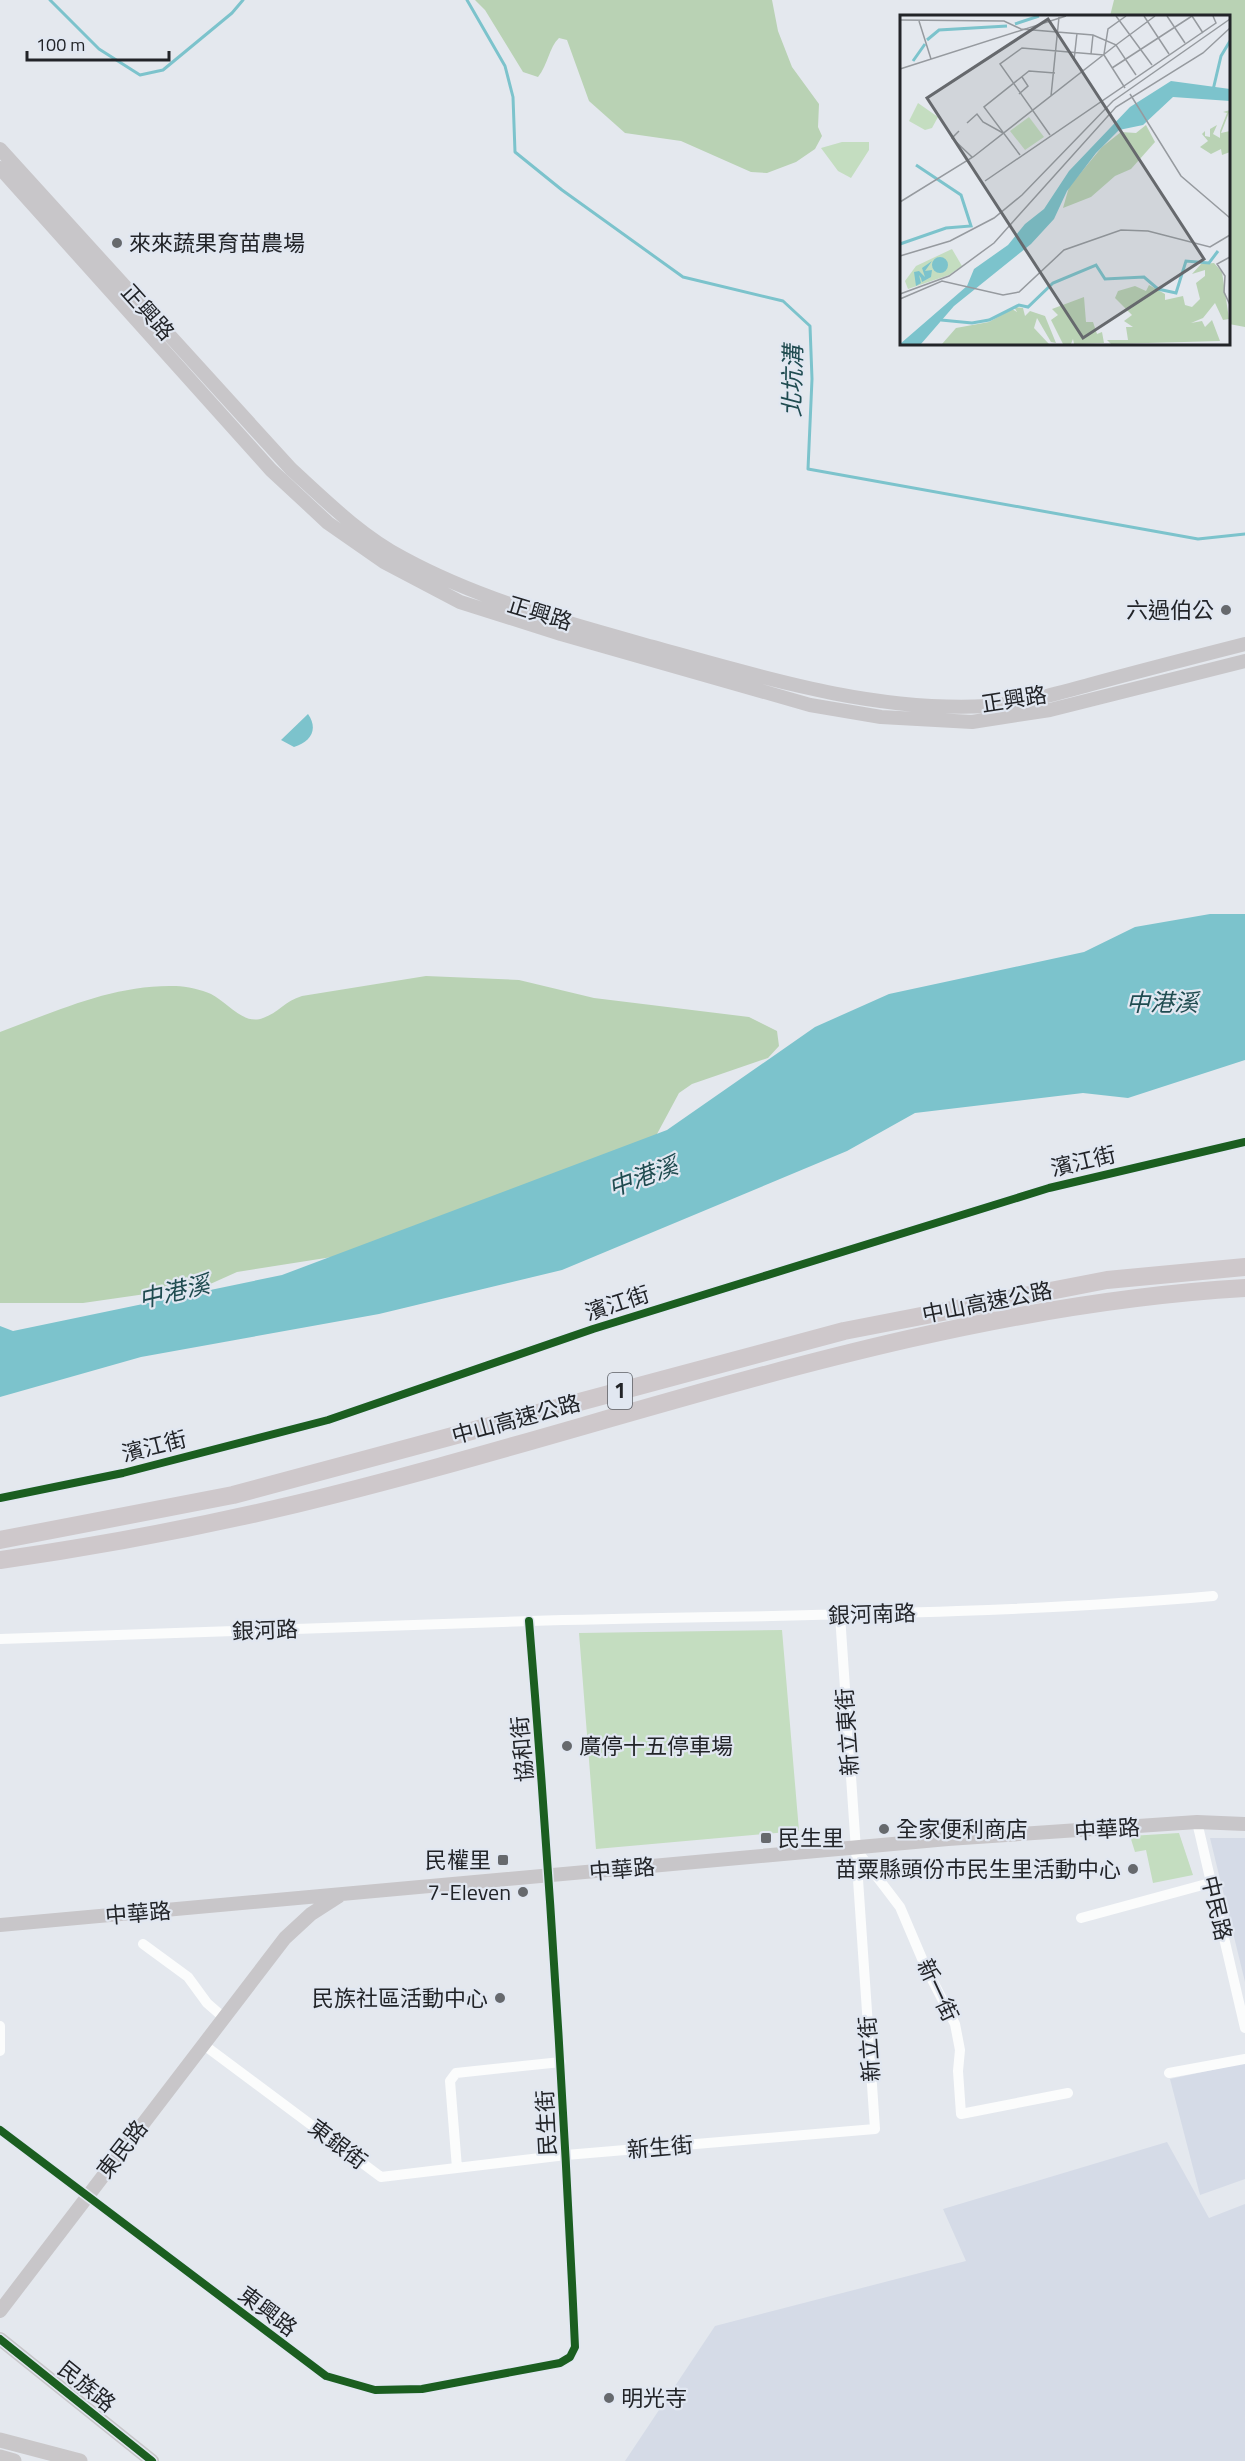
<svg xmlns="http://www.w3.org/2000/svg" width="1245" height="2461" font-family="'Titillium Web','Noto Sans TC',sans-serif">
  <style>
    .built { fill: #d5dbe7 }
    .green { fill: #c4ddc0 }
    .forest { fill: #b9d2b4 }
    .water { fill: #7cc3cc }
    .lines { fill: none; stroke-linecap: round; stroke-linejoin: round }
    .stream { stroke: #7cc3cc; stroke-width: 3 }
    .street { stroke: #fbfcfc; stroke-width: 10 }
    .secondary { stroke: #c8c6c9; stroke-width: 14 }
    .primary { stroke: #c9c7c9; stroke-width: 15 }
    .highway { stroke: #cec8cb; stroke-width: 18 }
    .cycleway-casing { stroke: #e1e7f1; stroke-width: 11 }
    .cycleway { stroke: #1b5e20; stroke-width: 8 }
    .poi-dot { fill: #66696d; stroke: #e1e7f1; stroke-width: 2 }
    .labels { text-anchor: middle; stroke-width: 4.5; stroke-linejoin: round; paint-order: stroke }
    .shield { fill: #e1e7f1; stroke: #5b5e64; stroke-width: 1.5 }
    .shield-label { font-size: 21px; font-weight: bold; fill: #222428 }
    .poi-label { font-size: 22px; fill: #222428; stroke: #e1e7f1; text-anchor: start }
    .street-label { font-size: 22px; fill: #222428; stroke: #e1e7f1 }
    .water-label { font-size: 24px; font-style: italic; fill: #1f4b50; stroke: #e1e7f1 }
    .inset-river { fill: none; stroke: #7cc3cc; stroke-width: 3 }
    .inset-road { fill: none; stroke: #969a9f; stroke-width: 1.5 }
    .view { fill: #66696d; fill-opacity: 0.15; stroke: #66696d; stroke-width: 3 }
    .inset-edge { fill: none; stroke: #222428; stroke-width: 3 }
  </style>
  <rect width="100%" height="100%" fill="#e4e8ee"/>
  <!-- built -->
  <path class="built" d="M1210 1838H1245V1982Z
    M1245 2063V2179L1200 2195 1170 2079Z
    M1167 2142 1209 2218 1245 2204V2461H625L715 2326 966 2261 943 2209Z"/>
  <!-- green -->
  <path class="green" d="M842 142H869V150L851 178 838 171 821 148Z
    M782 1630 799 1831 596 1849 579 1633Z
    M1179 1833 1193 1875 1153 1883 1146 1850 1135 1852 1130 1836Z"/>
  <!-- forest -->
  <path class="forest" d="M475 0H772L778 31 792 67 819 104 818 127 822 136 815 149 796 162 767 173 751 172 681 141 625 133 589 101 567 40 559 38C549 47 548 65 538 77L523 72 485 10Z
    M1114 0H1245V327L1229 324 1228 16H1110Z
    M426 976 519 980 594 998 749 1017 777 1031 779 1046 768 1058 692 1084 679 1093 657 1134 634 1153 332 1257 237 1272 208 1285 83 1303H0V1032C57 1011 114 984 176 986 186 986 202 990 211 994 227 1002 244 1026 263 1018 278 1013 285 1001 302 996Z"/>
  <!-- water -->
  <path class="water" d="M308 714C319 730 310 742 294 747L281 740Z
    M1210 914H1245V1060L1128 1098 1083 1093 915 1113 847 1151 562 1270 379 1314 141 1357 0 1397V1326L13 1331 282 1275 667 1130 815 1027 889 994 1084 952 1135 927Z"/>
  <g class="lines">
    <!-- stream -->
    <path class="stream" d="M50 0 99 49 140 75 163 70 232 13 243 0
      M467 0 505 66 513 97 515 152 562 190 683 277 783 301 810 326 812 379 808 469 1198 539 1245 534"/>
    <!-- street -->
    <path class="street" d="M0 1498 123 1473 328 1420 593 1329 1049 1188 1245 1142
      M0 1639C177 1634 354 1626 531 1621 758 1615 986 1616 1213 1596
      M1197 1822 1245 2028
      M855 1848 900 1907 926 1968 955 2024 960 2050 958 2071 961 2114 1068 2093
      M1081 1918 1210 1883
      M143 1944 188 1977 207 2003 223 2017
      M0 2026V2051
      M204 2045 381 2177 566 2155 875 2129 840 1615
      M1169 2073 1245 2059
      M0 2130 326 2376 375 2390 422 2389 560 2363 570 2357 575 2347C564 2104 549 1863 529 1621
      M457 2168 450 2081 456 2073 561 2062"/>
    <!-- secondary -->
    <path class="secondary" d="M0 149 291 469C326 501 361 536 403 558 482 601 571 624 657 648 765 678 874 712 987 706 1022 704 1058 693 1092 684 1143 670 1194 657 1245 644
      M0 168 271 470 328 523 384 562 460 602 561 634 810 705 881 717 972 722 1050 710 1245 661
      M0 1925 948 1839 1197 1822 1245 1824
      M0 2311 285 1938 311 1914 339 1896
      M0 2339 152 2461"/>
    <!-- primary -->
    <path class="primary" d="M0 2440 80 2461
      M0 2457 14 2461"/>
    <!-- highway -->
    <path class="highway" d="M0 1540 233 1495 844 1331 1107 1280 1245 1267
      M0 1560C99 1546 199 1527 296 1504 611 1428 918 1307 1245 1288"/>
    <!-- cycleway casing -->
    <g class="cycleway-casing">
      <path id="cycleway" d="M0 1498 123 1473 328 1420 593 1329 1049 1188 1245 1142
        M0 2130 326 2376 375 2390 422 2389 560 2363 570 2357 575 2347C564 2104 549 1863 529 1621
        M0 2339 152 2461"/>
    </g>
    <!-- cycleway -->
    <use href="#cycleway" class="cycleway"/>
  </g>
  <!-- markers -->
  <g class="poi-dot">
    <circle cx="117" cy="243" r="6"/>
    <circle cx="1226" cy="610" r="6"/>
    <circle cx="567" cy="1746" r="6"/>
    <circle cx="884" cy="1829" r="6"/>
    <rect x="760" y="1832" width="12" height="12" rx="3"/>
    <rect x="497" y="1854" width="12" height="12" rx="3"/>
    <circle cx="1133" cy="1869" r="6"/>
    <circle cx="523" cy="1892" r="6"/>
    <circle cx="500" cy="1998" r="6"/>
    <circle cx="609" cy="2398" r="6"/>
  </g>
  <g class="labels">
    <!-- shield labels -->
    <rect class="shield" x="608" y="1373" width="24" height="36" rx="4.5"/>
    <g class="shield-label">
      <text x="620" y="1398">1</text>
    </g>
    <!-- poi labels -->
    <g class="poi-label">
      <text x="129" y="251">來來蔬果育苗農場</text>
      <text x="1214" y="618" text-anchor="end">六過伯公</text>
      <text x="579" y="1754">廣停十五停車場</text>
      <text x="896" y="1837">全家便利商店</text>
      <text x="778" y="1846">民生里</text>
      <text x="491" y="1868" text-anchor="end">民權里</text>
      <text x="1121" y="1877" text-anchor="end">苗粟縣頭份巿民生里活動中心</text>
      <text x="511" y="1900" text-anchor="end">7-Eleven</text>
      <text x="488" y="2006" text-anchor="end">民族社區活動中心</text>
      <text x="621" y="2406">明光寺</text>
    </g>
    <!-- street labels -->
    <g class="street-label">
      <text transform="translate(148 312) rotate(48)" y="8">正興路</text>
      <text transform="translate(540 613) rotate(17)" y="8">正興路</text>
      <text transform="translate(1014 699) rotate(-9)" y="8">正興路</text>
      <text transform="translate(1083 1161) rotate(-13)" y="8">濱江街</text>
      <text transform="translate(987 1302) rotate(-11)" y="8">中山高速公路</text>
      <text transform="translate(617 1303) rotate(-18)" y="8">濱江街</text>
      <text transform="translate(516 1419) rotate(-15)" y="8">中山高速公路</text>
      <text transform="translate(154 1446) rotate(-14)" y="8">濱江街</text>
      <text transform="translate(872 1614) rotate(-2)" y="8">銀河南路</text>
      <text transform="translate(265 1630) rotate(-2)" y="8">銀河路</text>
      <text transform="translate(847 1732) rotate(-94)" y="8">新立東街</text>
      <text transform="translate(522 1749) rotate(-95)" y="8">協和街</text>
      <text transform="translate(1107 1829) rotate(-4)" y="8">中華路</text>
      <text transform="translate(622 1869) rotate(-5)" y="8">中華路</text>
      <text transform="translate(1217 1908) rotate(77)" y="8">中民路</text>
      <text transform="translate(138 1913) rotate(-5)" y="8">中華路</text>
      <text transform="translate(938 1990) rotate(65)" y="8">新一街</text>
      <text transform="translate(869 2049) rotate(-94)" y="8">新立街</text>
      <text transform="translate(546 2123) rotate(-93)" y="8">民生街</text>
      <text transform="translate(338 2144) rotate(37)" y="8">東銀街</text>
      <text transform="translate(660 2147) rotate(-5)" y="8">新生街</text>
      <text transform="translate(122 2149) rotate(-52)" y="8">東民路</text>
      <text transform="translate(268 2311) rotate(37)" y="8">東興路</text>
      <text transform="translate(87 2386) rotate(39)" y="8">民族路</text>
    </g>
    <!-- water labels -->
    <g class="water-label">
      <text transform="translate(793 381) rotate(-89)" y="8">北坑溝</text>
      <text x="1162" y="1011">中港溪</text>
      <text transform="translate(643 1177) rotate(-20)" y="8">中港溪</text>
      <text transform="translate(174 1292) rotate(-13)" y="8">中港溪</text>
    </g>
  </g>
  <!-- overview -->
  <g transform="translate(900 15)">
    <rect width="330" height="330" fill="#e4e8ee"/>
    <path d="M18 88 38 102 32 113 25 115 9 106ZM129 102 144 122 125 135 110 116ZM52 234 62 251 49 260 8 274 5 266 16 251Z" fill="#c4ddc0"/>
    <path d="M330 95 321 118 330 116V137L322 140 321 134 311 139 300 132 308 126 302 119 305 116V121L310 122V114L317 110 313 119 320 123V116L327 98 323 97ZM246 110 255 127 231 154 215 161 191 182 163 193 169 172 202 132 221 117 236 118ZM314 248 322 257 329 304 323 305 315 288 303 303 291 308 302 306 305 312 312 305 320 326 211 329 207 325H228L226 312H233L224 306 232 300 215 283 218 276 235 271 246 276 249 270 265 279V285L283 281 285 290 292 292 300 284 296 268 305 261V255L292 259 301 249ZM184 282 186 307H193L197 319 202 317 204 328 174 329 173 324 171 329H163L151 305 158 300 152 294ZM114 292 123 293 125 301 130 296 145 301 156 328 151 327 137 303 134 313 149 329H42L56 313 89 307 112 294 117 297Z" fill="#b9d2b4"/>
    <path d="M271 66 330 74V86L273 82 243 110 219 115 196 138 167 176 154 204 131 229 54 291 21 329H0L67 271 74 254 108 230 125 209 144 194 169 156 230 92ZM32 250a8 8 0 1 1 16 0a8 8 0 1 1-16 0ZM32 246 25 256 32 255 31 262 22 267 21 263 19 260 21 268 16 271 14 257 19 256 25 262 22 253Z" fill="#7cc3cc"/>
    <path class="inset-river" d="M115 9 139 1M27 25 39 15 107 11M13 46 25 29M313 75 321 41 330 26M0 229 46 213 71 211 61 180 16 150M41 305 72 308 89 305 119 290 128 292 153 268 196 250 205 264 244 262 258 274 276 278 286 246 309 248 318 236"/>
    <path class="inset-road" d="M216 1 252 50M244 1 269 39M267 1 285 28M292 1 303 18M0 5 104 6 121 14 193 20 216 30 255 1M19 6 31 44M177 18 174 45 183 56M191 39 193 20M204 39 208 14 226 1M204 40 225 73M212 53 292 1M0 54 166 1M119 79 128 71 122 62M230 79 281 161 330 203M151 81 159 2M67 108 77 99 83 107 103 118M59 116 52 123 72 142M150 120 100 49 122 33 204 40M120 140 84 92 129 56 155 58M85 166 316 8 313 1M0 187 73 142 216 30 236 60M0 241 50 226 94 203 122 180 213 86 330 4M330 242 317 249 325 261 324 277 330 290M0 279 49 261 94 228 216 92 303 38 330 13M0 284 42 266 103 280 119 277 164 235 221 215 248 216 310 232 330 220"/>
    <path class="view" d="M148 4 304 244 183 323 27 83Z"/>
    <rect width="330" height="330" class="inset-edge"/>
  </g>
  <!-- scale -->
  <path d="M27 51v9h142v-9" fill="none" stroke="#222428" stroke-width="3"/>
  <text x="36" y="51" font-size="18" fill="#222428" stroke="#e1e7f1" stroke-width="4.5" paint-order="stroke">100 m</text>
</svg>
